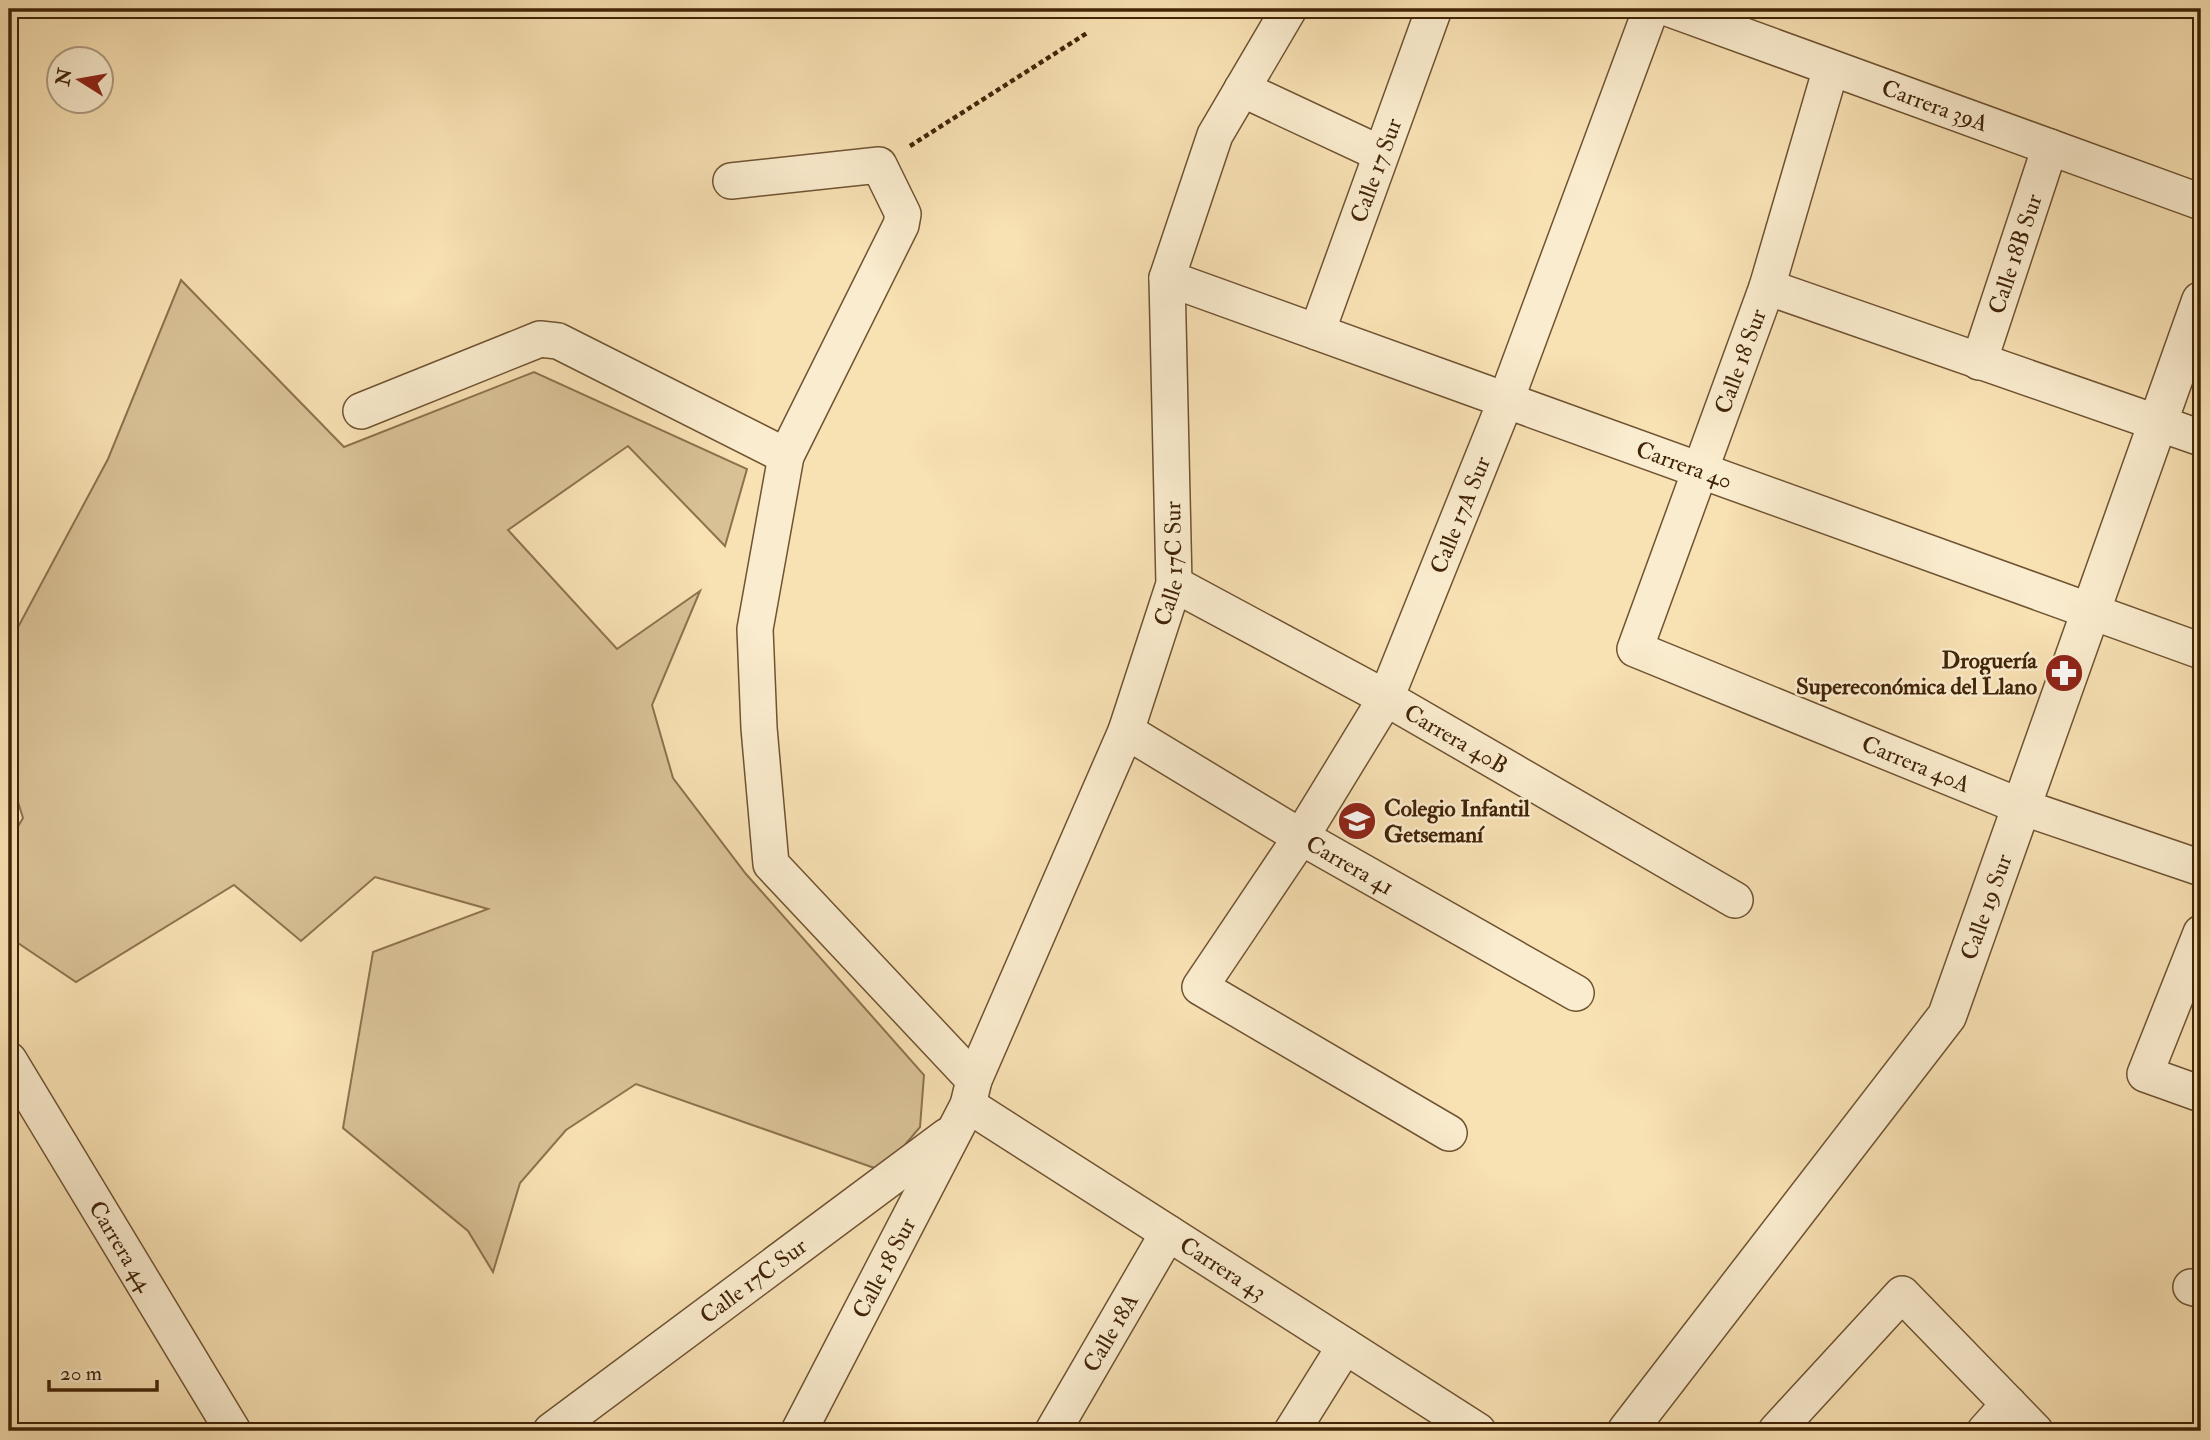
<svg xmlns="http://www.w3.org/2000/svg" width="2210" height="1440" font-family="'IM FELL Double Pica',serif">
  <style>
    .green { fill: #d9c196; stroke: #8d724e; stroke-width: 2 }
    .lines { fill: none; stroke-linecap: round; stroke-linejoin: round }
    .minor-casing { stroke: #6f5332; stroke-width: 38 }
    .tertiary-casing { stroke: #6f5332; stroke-width: 41 }
    .path { stroke: #412407; stroke-width: 4.5; stroke-dasharray: 5 3.5; stroke-linecap: butt }
    .minor { stroke: #faecce; stroke-width: 35 }
    .tertiary { stroke: #faecce; stroke-width: 38 }
    .labels { text-anchor: middle; stroke-width: 5; stroke-linejoin: round; paint-order: stroke }
    .street-label { font-size: 23px; fill: #412407; stroke: #faecce }
    .poi-label { font-size: 23px; font-weight: bold; fill: #412407; stroke: #faecce; text-anchor: end }
  </style>
  <rect width="100%" height="100%" fill="#f8e1b3"/>
  <filter id="stains"><feTurbulence type="fractalNoise" baseFrequency=".00286" numOctaves="4"/><feColorMatrix values="0 0 0 0 .2 0 0 0 0 .09 0 0 0 0 .02 0 0 0 .5 -.17"/></filter>
  <radialGradient id="worn" r=".72"><stop offset=".6" stop-color="#630" stop-opacity="0"/><stop offset="1" stop-color="#630" stop-opacity=".3"/></radialGradient>
  <!-- green -->
  <path class="green" d="M181 280 344 447 534 372 747 469 725 546 628 446 508 530 617 649 700 591 652 705 673 778 746 874 924 1075 920 1127 883 1171 636 1084 566 1130 520 1183 493 1272 468 1231 343 1128 373 952 488 909 375 877 301 941 234 885 76 982 9 937V841L23 818 9 773V644L108 459Z"/>
  <g class="lines">
    <!-- minor casing -->
    <g class="minor-casing">
      <g id="minor">
        <path id="s1" d="M1670 9 2201 202"/>
        <path id="s2" d="M1831 68 1767 287 1635 649 2022 807 2201 868"/>
        <path d="M1242 89 1379 153"/>
        <path d="M731 181 879 165 903 214 901 225 786 456 755 629 759 728 771 864 974 1080"/>
        <path id="s3" d="M1167 278 2201 651"/>
        <path d="M1767 287 2201 438"/>
        <path id="s4" d="M1317 332 1434 9"/>
        <path id="s5" d="M1979 362 2050 147"/>
        <path d="M361 411 540 339 558 341 786 456"/>
        <path id="s6" d="M1174 584 1386 698 1735 900"/>
        <path id="s7" d="M1126 731 1301 837 1576 993"/>
        <path d="M2201 933 2145 1074 2201 1094"/>
        <path id="s8" d="M9 1060 233 1431"/>
        <path id="s9" d="M968 1105 1478 1431"/>
        <path id="s10" d="M1449 1133 1200 987 1301 837 1386 698 1506 400 1651 9"/>
        <path d="M2191 1287 2201 1290"/>
        <path id="s11" d="M551 1431 947 1136"/>
        <path id="s12" d="M799 1431 968 1105 974 1080 1126 731 1174 584 1167 278 1215 135 1289 9"/>
        <path id="s13" d="M1053 1431 1168 1233"/>
        <path d="M1292 1431 1345 1346"/>
        <path d="M1776 1431 1902 1294 2035 1431"/>
        <path d="M1985 1431 2009 1404"/>
      </g>
    </g>
    <!-- tertiary casing -->
    <g class="tertiary-casing">
      <g id="tertiary">
        <path id="s14" d="M1627 1431 1947 1016 2201 301"/>
      </g>
    </g>
    <!-- path -->
    <path class="path" d="M910 146 1087 33"/>
    <!-- minor -->
    <use href="#minor" class="minor"/>
    <!-- tertiary -->
    <use href="#tertiary" class="tertiary"/>
  </g>
  <!-- icons -->
  <defs>
    <g id="pharmacy-disc" transform="scale(2.0125)"><circle r="9.5" fill="#8f2418" stroke="#faecce"/><path d="M-2-6h4v4h4v4h-4v4h-4v-4h-4v-4h4Z" fill="#fff"/></g>
    <g id="school-disc" transform="scale(2.0125)"><circle r="9.5" fill="#8f2418" stroke="#faecce"/><path d="M0-5L7-2L0 1L-7-2ZM-4 1L0 2.5L4 1V4Q0 6-4 4Z" fill="#fff"/></g>
  </defs>
  <g fill-rule="evenodd">
    <use href="#pharmacy-disc" x="2064" y="673"/>
    <use href="#school-disc" x="1357" y="821"/>
  </g>
  <g class="labels">
    <!-- street labels -->
    <g class="street-label">
      <text dy="8" stroke="none"><textPath href="#s1" startOffset="282">Carrera 39A</textPath></text>
      <text dy="8" stroke="none"><textPath href="#s4" startOffset="172">Calle 17 Sur</textPath></text>
      <text dy="8" stroke="none"><textPath href="#s5" startOffset="114">Calle 18B Sur</textPath></text>
      <text transform="translate(1740 361) rotate(-70)" y="8">Calle 18 Sur</text>
      <text dy="8" stroke="none"><textPath href="#s3" startOffset="550">Carrera 40</textPath></text>
      <text dy="8" stroke="none"><textPath href="#s10" startOffset="830">Calle 17A Sur</textPath></text>
      <text dy="8" stroke="none"><textPath href="#s12" startOffset="948">Calle 17C Sur</textPath></text>
      <text dy="8" stroke="none"><textPath href="#s6" startOffset="322">Carrera 40B</textPath></text>
      <text dy="8" stroke="none"><textPath href="#s2" startOffset="917">Carrera 40A</textPath></text>
      <text dy="8" stroke="none"><textPath href="#s7" startOffset="261">Carrera 41</textPath></text>
      <text dy="8" stroke="none"><textPath href="#s14" startOffset="640">Calle 19 Sur</textPath></text>
      <text dy="8" stroke="none"><textPath href="#s8" startOffset="217">Carrera 44</textPath></text>
      <text dy="8" stroke="none"><textPath href="#s12" startOffset="184">Calle 18 Sur</textPath></text>
      <text dy="8" stroke="none"><textPath href="#s9" startOffset="303">Carrera 43</textPath></text>
      <text dy="8" stroke="none"><textPath href="#s11" startOffset="252">Calle 17C Sur</textPath></text>
      <text dy="8" stroke="none"><textPath href="#s13" startOffset="114">Calle 18A</textPath></text>
    </g>
    <!-- poi labels -->
    <g class="poi-label">
      <text x="2037" y="668">Droguería<tspan x="2037" dy="26">Supereconómica del Llano</tspan></text>
      <text x="1384" y="816" text-anchor="start">Colegio Infantil<tspan x="1384" dy="26">Getsemaní</tspan></text>
    </g>
  </g>
  <!-- margin -->
  <rect width="2210" height="1440" fill="none" stroke="#f8e1b3" stroke-width="35"/>
  <rect x="10" y="10" width="2189" height="1419" fill="none" stroke="#412407" stroke-width="3.5"/>
  <rect x="18" y="18" width="2175" height="1405" fill="none" stroke="#412407" stroke-width="2"/>
  <!-- north arrow -->
  <g transform="translate(80 80) rotate(281)"><circle r="33" fill="#faecce" stroke="#b09c7e" stroke-width="2"/>
  <path d="M0-5L12 26L0 18L-12 26Z" fill="#8f2418"/>
  <text y="-10" font-size="19" font-weight="bold" text-anchor="middle" fill="#412407">N</text>
  </g>
  <!-- scale -->
  <path d="M49 1380v10h108v-10" fill="none" stroke="#412407" stroke-width="3.5"/>
  <text x="60" y="1380" font-size="21" fill="#412407" stroke="#faecce" stroke-width="5" paint-order="stroke">20 m</text>
  <rect width="100%" height="100%" filter="url(#stains)"/>
  <rect width="100%" height="100%" fill="url(#worn)"/>
</svg>
